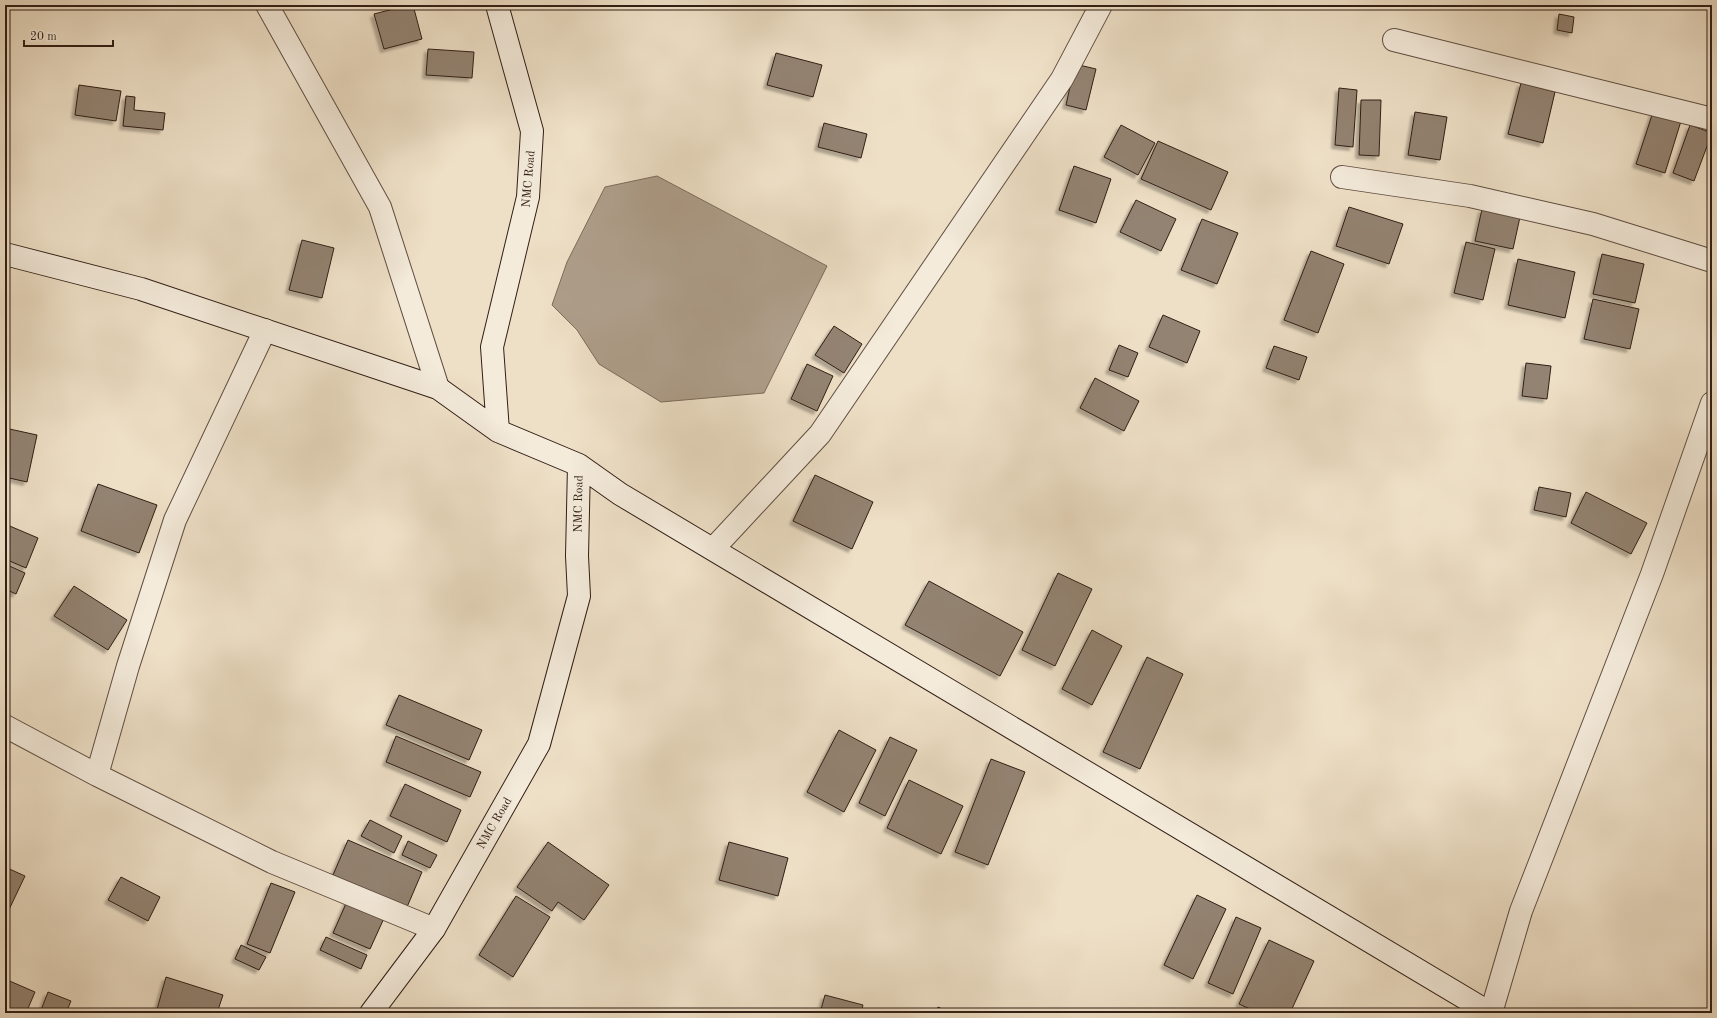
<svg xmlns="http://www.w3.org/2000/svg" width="1717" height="1018" font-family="'Old Standard TT',serif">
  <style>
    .water { fill: #ae9e8a; stroke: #7c6b5b }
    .building { fill: #938372; stroke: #311e15; filter: url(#shadow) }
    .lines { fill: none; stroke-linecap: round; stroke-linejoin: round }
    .street-casing { stroke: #604e42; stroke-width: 24 }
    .secondary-casing { stroke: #311e15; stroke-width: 24 }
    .street { stroke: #f4ebdb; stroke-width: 22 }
    .secondary { stroke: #f4ebdb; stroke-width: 22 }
    .labels { text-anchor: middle; stroke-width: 3; stroke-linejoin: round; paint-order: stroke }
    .street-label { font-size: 12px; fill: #311e15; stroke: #f4ebdb }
  </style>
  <defs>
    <filter id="shadow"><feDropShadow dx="-3.5" dy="3.5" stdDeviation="1" flood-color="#0004"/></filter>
  </defs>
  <rect width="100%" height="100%" fill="#eee0c7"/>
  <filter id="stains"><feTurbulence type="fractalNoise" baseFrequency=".005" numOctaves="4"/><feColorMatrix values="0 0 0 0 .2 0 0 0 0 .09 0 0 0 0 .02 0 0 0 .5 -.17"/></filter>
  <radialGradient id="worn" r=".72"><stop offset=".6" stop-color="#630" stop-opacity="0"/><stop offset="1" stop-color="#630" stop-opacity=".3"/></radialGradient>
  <!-- water -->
  <path class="water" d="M657 176 827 266 764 393 661 402 599 364 577 330 552 305 567 262 605 187Z"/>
  <!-- building -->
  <path class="building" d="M409 5H413L422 39 384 49 374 14Z
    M1559 14 1574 17 1572 33 1557 30Z
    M428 49 474 52 472 78 426 75Z
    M776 53 822 65 813 97 767 85Z
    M1075 64 1096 69 1086 110 1066 105Z
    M1521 83 1555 92 1543 143 1508 134Z
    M79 85 121 91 116 121 75 115Z
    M1339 88 1357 90 1353 147 1335 145Z
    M126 96 135 97 134 110 165 113 163 130 123 126Z
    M1361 100H1381L1379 156 1359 155Z
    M1415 112 1447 117 1440 160 1408 155Z
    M1653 112 1681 121 1665 173 1636 164Z
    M824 123 867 134 861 158 818 147Z
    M1121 125 1155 143 1138 175 1104 157Z
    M1690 125 1712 133 1694 181 1673 173Z
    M1158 141 1228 172 1211 210 1141 179Z
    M1074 166 1111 179 1096 223 1059 210Z
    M1136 200 1176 219 1161 251 1120 232Z
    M1349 207 1403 224 1389 264 1336 246Z
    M1482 209 1520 217 1513 249 1475 241Z
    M1202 219 1238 233 1217 284 1181 270Z
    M302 240 334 248 322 298 289 290Z
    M1466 242 1495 249 1483 300 1454 293Z
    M1311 251 1344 264 1318 333 1284 320Z
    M1602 254 1644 264 1635 303 1593 294Z
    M1518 259 1575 272 1565 318 1508 305Z
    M1593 299 1639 309 1630 349 1584 339Z
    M1163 315 1200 331 1187 363 1149 347Z
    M834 326 862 344 844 373 815 355Z
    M1119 345 1138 353 1128 377 1109 370Z
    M1274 346 1307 357 1299 380 1266 368Z
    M1526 363 1551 366 1547 399 1522 396Z
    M807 364 833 376 817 411 791 399Z
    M1095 378 1139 401 1124 431 1080 408Z
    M5 428 37 435 27 482 5 477Z
    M815 475 873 502 852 549 793 521Z
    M98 484 157 505 139 553 81 531Z
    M1539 487 1571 493 1566 517 1534 510Z
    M1586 492 1647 523 1631 554 1571 523Z
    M5 524 38 538 26 568 5 559Z
    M5 564 25 573 16 594 5 589Z
    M1058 573 1092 589 1055 666 1022 650Z
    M929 581 1023 632 1000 676 905 625Z
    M74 586 127 620 108 650 54 616Z
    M1092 630 1122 646 1092 705 1062 689Z
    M1147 657 1183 674 1140 769 1103 752Z
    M399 695 482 730 469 760 386 725Z
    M839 730 876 750 844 812 807 792Z
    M396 736 481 772 470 797 386 762Z
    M890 737 917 750 885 816 859 803Z
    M991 759 1025 772 988 865 955 852Z
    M909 780 963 806 941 854 887 828Z
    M405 784 461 810 447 842 390 816Z
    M370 820 402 836 394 853 361 836Z
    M348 840 422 872 407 907 333 875Z
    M408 841 437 855 430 868 402 855Z
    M548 842 609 885 584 920 558 902 552 911 517 887Z
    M729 842 788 858 778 896 719 880Z
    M5 867 25 876 5 918Z
    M121 877 160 897 148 921 108 900Z
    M271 883 295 892 270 953 247 944Z
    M1197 895 1226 909 1193 979 1164 965Z
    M516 896 550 917 513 977 479 955Z
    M348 899 385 916 370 949 333 933Z
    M1236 917 1261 928 1233 994 1208 983Z
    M326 937 367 955 361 969 320 950Z
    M1269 940 1314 961 1290 1013H1259L1239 1004Z
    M241 945 266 957 259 970 235 959Z
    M166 977 223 995 217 1013H156Z
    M5 979 35 992 26 1013H5Z
    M48 992 71 1001 66 1013H40Z
    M825 995 863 1005 861 1013H820Z
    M938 1007 952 1013H935Z"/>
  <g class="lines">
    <!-- street casing -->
    <g class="street-casing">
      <path id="street" d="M267 5 380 207 438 388
        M1394 40 1712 119
        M1342 177 1470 196 1593 224 1712 261
        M265 330 175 520 128 666 97 775 272 862 434 929
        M713 549 820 434 1062 79 1101 5
        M5 726 97 775
        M1491 1013 1521 911 1652 574 1712 403"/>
    </g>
    <!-- secondary casing -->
    <g class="secondary-casing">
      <path id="secondary" d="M5 254 141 289 438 388 498 431
        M579 465 620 494 1490 1013
        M371 1013 434 929 539 744 579 596 577 556 579 465 498 431 492 347 528 197 532 131 497 5"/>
    </g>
    <!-- street -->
    <use href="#street" class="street"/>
    <!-- secondary -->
    <use href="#secondary" class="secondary"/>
  </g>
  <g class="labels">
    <!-- street labels -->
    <g class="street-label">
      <text transform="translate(528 179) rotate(-85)" y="4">NMC Road</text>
      <text transform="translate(578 504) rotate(-89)" y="4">NMC Road</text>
      <text transform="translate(494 823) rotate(-60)" y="4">NMC Road</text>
    </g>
  </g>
  <!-- margin -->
  <rect width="1717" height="1018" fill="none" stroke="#eee0c7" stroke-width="20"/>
  <rect x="6" y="6" width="1705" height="1006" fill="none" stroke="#311e15" stroke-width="2"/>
  <rect x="10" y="10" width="1697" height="998" fill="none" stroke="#311e15"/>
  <!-- scale -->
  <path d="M24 40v6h89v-6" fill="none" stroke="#311e15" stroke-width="2"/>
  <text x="30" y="40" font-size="12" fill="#311e15" stroke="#f4ebdb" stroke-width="3" paint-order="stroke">20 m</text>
  <rect width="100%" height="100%" filter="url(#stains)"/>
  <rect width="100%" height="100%" fill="url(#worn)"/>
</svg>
